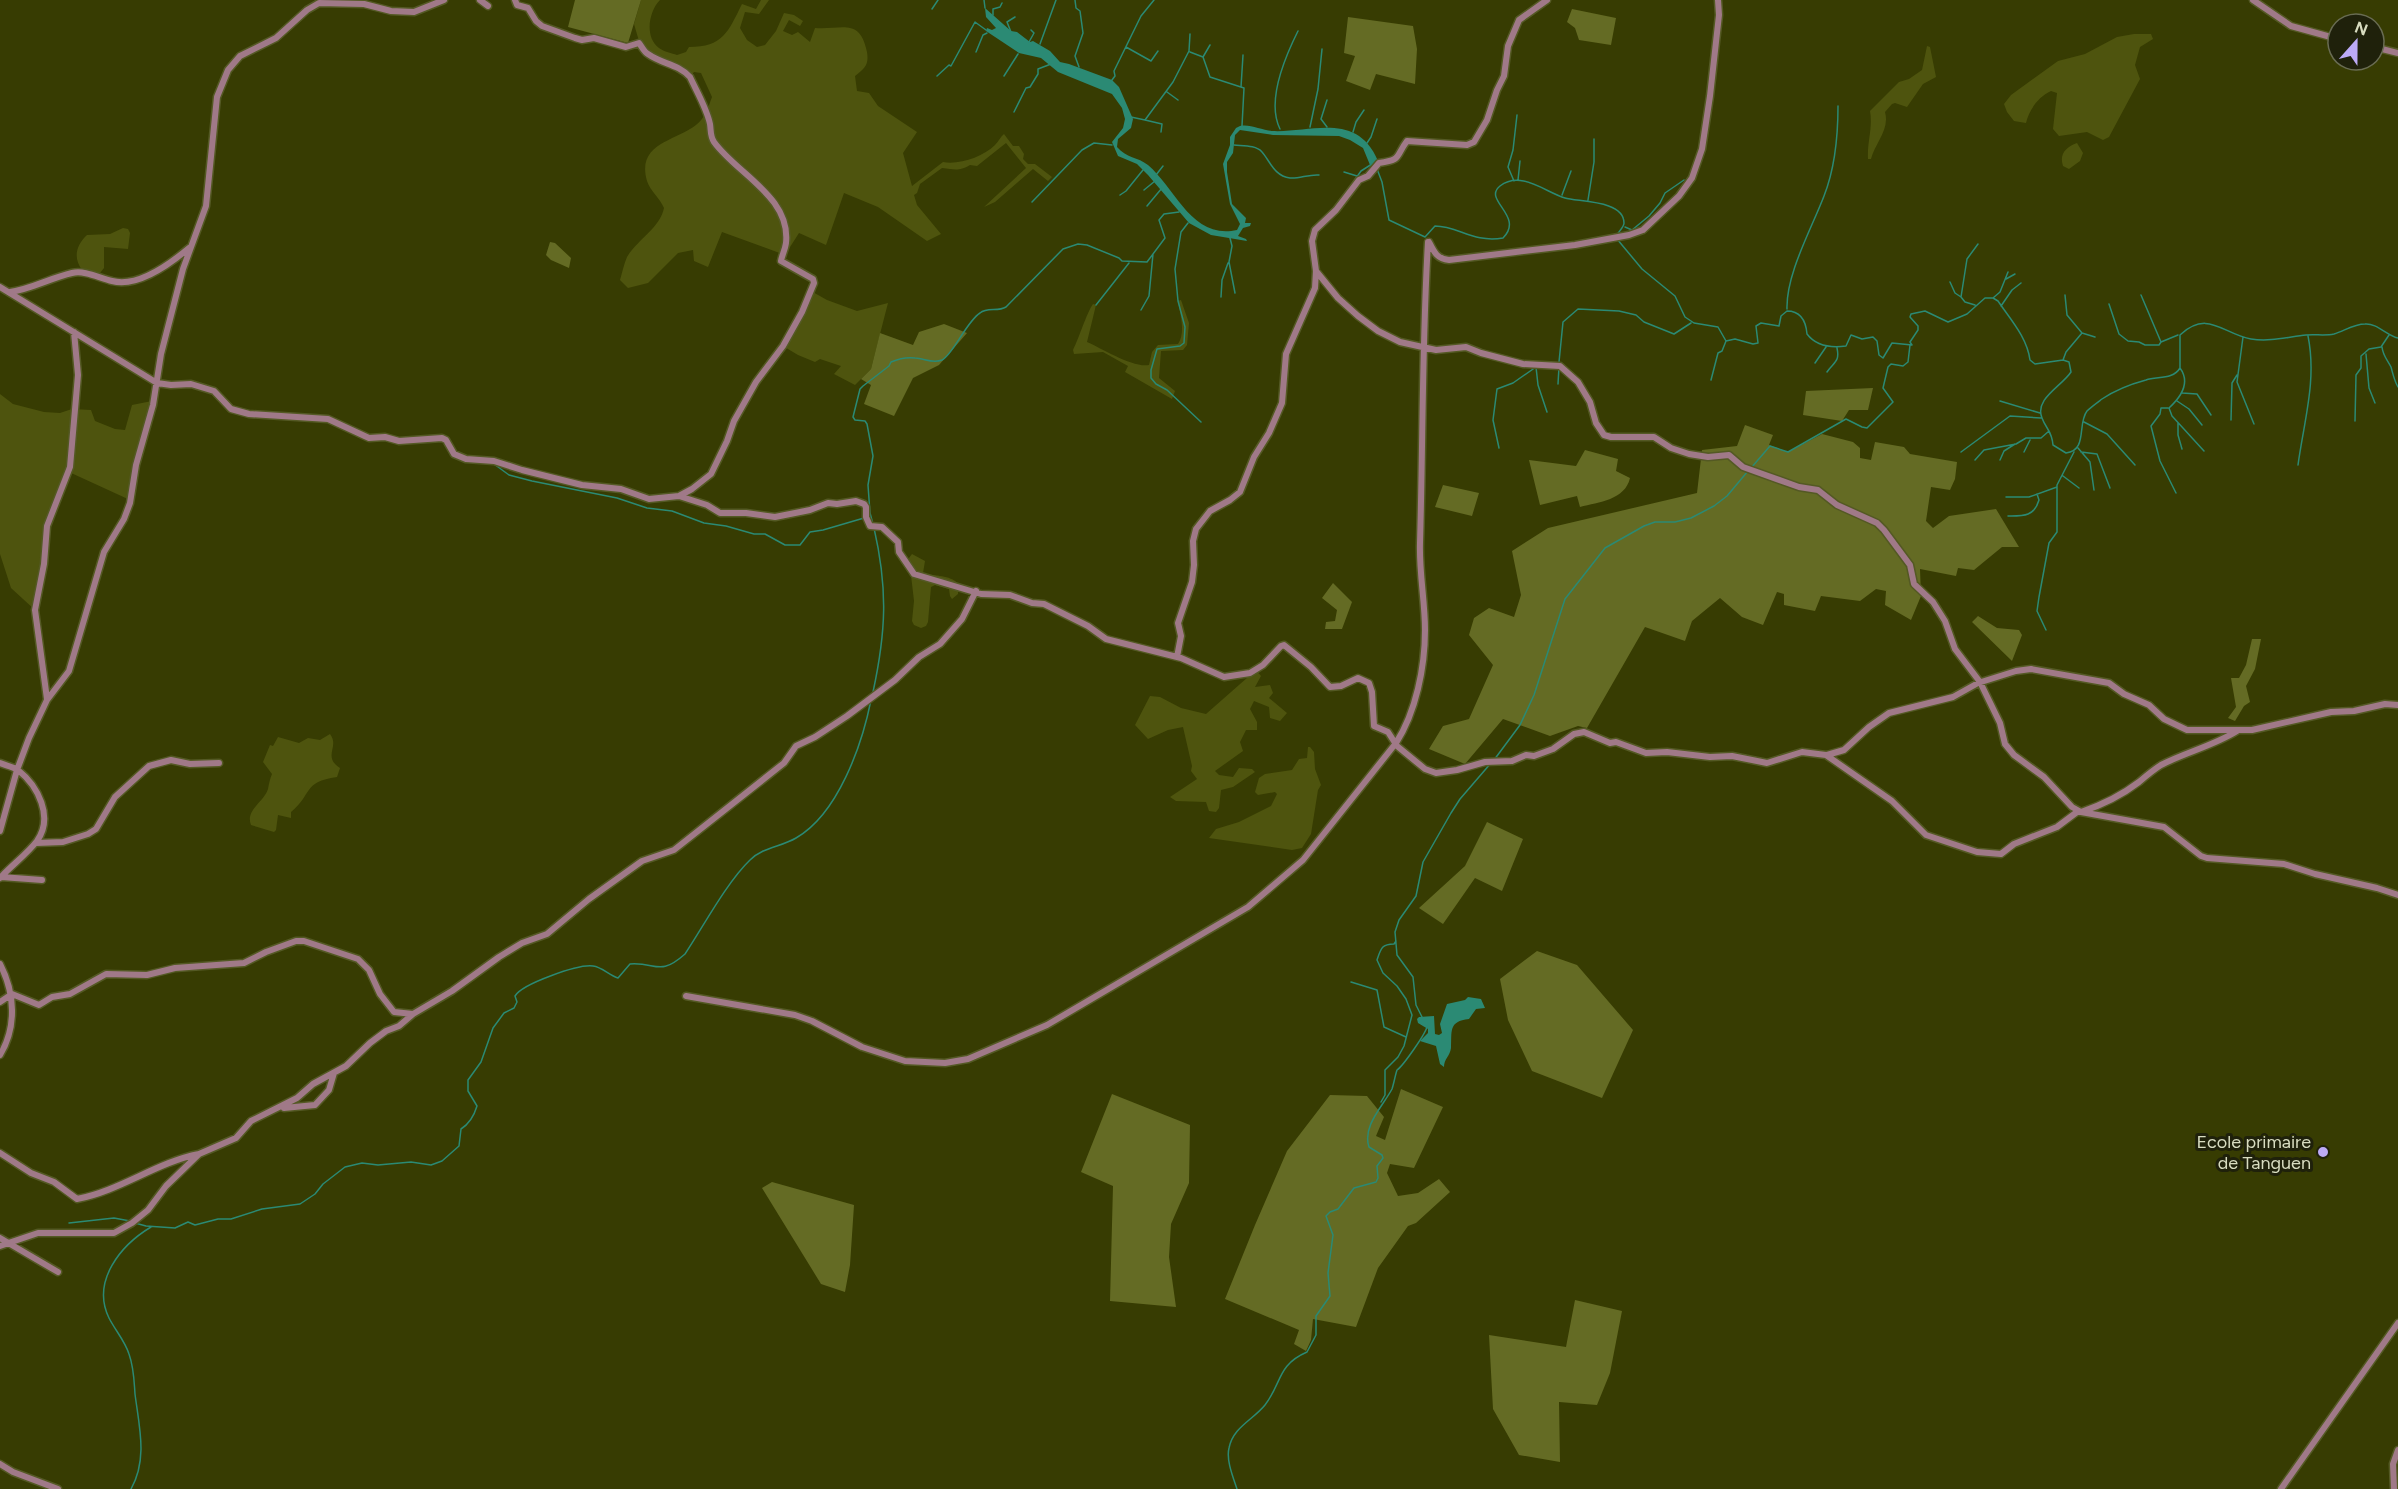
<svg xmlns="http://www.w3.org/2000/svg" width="2398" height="1489" font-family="Figtree,sans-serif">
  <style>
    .green { fill: #4e540e }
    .forest { fill: #646b24 }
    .water { fill: #2b8a74 }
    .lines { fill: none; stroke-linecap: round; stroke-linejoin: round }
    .stream { stroke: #2b8a74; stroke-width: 1.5 }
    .minor-casing { stroke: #545924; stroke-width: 9 }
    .minor { stroke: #a07988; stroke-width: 6 }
    .poi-dot { fill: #bcaaf6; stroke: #1f210b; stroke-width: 2 }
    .labels { text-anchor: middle; stroke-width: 6; stroke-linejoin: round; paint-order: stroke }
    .poi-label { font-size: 18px; fill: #d8dcc0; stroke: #1f210b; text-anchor: end }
  </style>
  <rect width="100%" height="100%" fill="#373c02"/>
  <!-- green -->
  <path class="green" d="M641 0H660C649 11 644 37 659 48 664 52 672 53 677 55L686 52 689 47C723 47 728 32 742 4L756 9 761 0H769L759 14 745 12 740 28 747 40 757 47 765 45 776 31 784 13 794 15 803 21 800 26 789 20 783 31 792 35 798 32 810 42 815 28C842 30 860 17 867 52 869 65 865 68 855 76L857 91 869 93 878 106 917 132 903 153 912 186 943 162C959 165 983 157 995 145 999 141 1000 137 1004 134L1013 146H1019L1024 154 1023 159 1028 164H1035L1052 177 1048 181 1033 169 995 202 984 207 1026 168 1006 143 977 166 970 165C958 172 954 169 942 168L920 184 917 193 914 195 917 205 941 234 927 241 878 207 844 193 826 245 799 233 785 255 722 232 708 267 694 261 693 250 678 253 648 283 628 288 620 280C622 273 624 264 627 257 638 239 660 228 664 208 660 198 650 191 647 181 636 143 676 141 696 125 705 118 708 108 712 97L701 73 694 72 690 77 641 48 634 24Z
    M2134 34H2151L2153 39 2140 47 2135 65 2140 79 2109 137 2103 140 2087 132 2059 136 2053 129 2057 93 2051 91C2038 97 2029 110 2026 123L2014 121 2007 112 2004 104 2011 95 2058 61 2085 54 2117 37Z
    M1927 46 1930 47 1936 77 1923 84 1907 107 1895 103 1892 104 1885 112C1890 130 1875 143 1871 159H1868C1867 142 1873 128 1870 111L1899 82 1909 79 1922 70Z
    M2077 143 2083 153 2080 161 2069 169 2063 166C2059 154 2066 147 2077 143Z
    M123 228 128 229 130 233 128 249 104 247V268L100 273 82 270C73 258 76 245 87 235L110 234Z
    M811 291 827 300 857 311 888 303 871 369 855 385 834 374 841 366 820 359 815 362 798 355 783 346Z
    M1181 300 1189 323 1187 345 1183 350 1161 351 1159 378 1175 391 1172 399 1125 372 1128 366 1103 352 1074 354 1073 350C1079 338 1087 312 1093 304L1096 305 1087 342C1103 349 1133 368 1149 365L1152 352 1158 345 1178 344C1186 332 1180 314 1178 301Z
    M0 394 13 404 44 412 60 413 72 409 91 410 95 421 115 429 125 430 132 405 152 401 130 500 69 472 49 520 35 610 11 588 0 554Z
    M912 554 925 561 923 573C937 577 948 574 959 584L958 594 952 599 950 596 949 589 935 585 931 587 928 622 926 626 921 628 914 625 912 621 914 601 909 558Z
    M1256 670 1261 676 1255 687 1270 685 1273 693 1269 698 1287 713 1280 721 1270 718 1269 707 1254 701 1250 709 1257 722V730H1246L1240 742 1243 751 1215 771 1219 775 1233 777 1239 768 1252 769 1255 772 1233 787 1221 790 1219 808 1216 812 1209 811 1206 802 1176 801 1170 797 1197 779 1191 771 1192 766 1183 727 1168 730 1148 739 1135 725 1150 696 1160 697 1181 708 1206 714Z
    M330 734C340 747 322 756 340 768L337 777C302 782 313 794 291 812V818L278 815 276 830 274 832 251 825C245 810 264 802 268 789 269 783 270 779 272 774L263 762 270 745 273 746 278 737 299 743 308 738 320 740Z
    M1308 747H1310L1314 752 1315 769 1321 785 1318 790 1311 834 1302 848 1292 850 1209 838 1216 829 1239 822 1271 806 1277 794 1275 792 1258 795 1255 792 1259 778 1265 774 1292 770 1299 759 1307 758Z"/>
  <!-- forest -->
  <path class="forest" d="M575 0H641L628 43 568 27Z
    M1572 9 1616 18 1611 45 1579 40 1575 28 1567 22Z
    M1348 17 1413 26 1417 49 1415 84 1376 74 1370 90 1346 81 1355 56 1344 53Z
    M550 242 555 243 571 258 569 268 551 260 546 255Z
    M944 324 967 333 939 365 913 378 894 416 864 404 871 385 861 379 871 369 880 333 913 345 919 332Z
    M1873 388 1868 410H1849L1842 421 1803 415 1806 391Z
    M1745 425 1773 435 1769 445 1788 452 1822 434 1853 442 1860 448V458L1871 460 1875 442 1904 447 1910 454 1957 462 1955 479 1950 490 1931 487 1926 521 1933 528 1949 516 1996 509 2019 547H2002L1974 570 1958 568 1956 576 1920 569 1921 596 1911 620 1885 605 1886 591 1876 589 1860 601 1821 596 1815 611 1784 605V594L1777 592 1763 625 1742 617 1720 598 1692 621 1685 641 1645 627 1587 728 1578 726 1550 736 1503 719 1465 764 1429 749 1443 726 1469 719 1493 665 1469 635 1474 618 1489 608 1514 617 1521 595 1512 551 1548 528 1697 493 1702 450 1737 446Z
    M1585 450 1618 459 1616 471 1630 478C1625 500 1599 502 1580 507L1577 496 1540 505 1529 460 1576 466Z
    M1443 485 1479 493 1472 516 1435 507Z
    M1333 583 1352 602 1342 629H1325L1326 622 1335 621 1337 610 1322 598Z
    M1978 616 1997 628 2019 630 2022 635 2012 661 1972 622Z
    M2252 639H2261L2255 669 2246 686 2250 702 2244 706 2235 721 2228 718 2236 707 2231 678H2239L2246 665Z
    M1487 822 1523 839 1502 891 1475 878 1443 924 1419 908 1465 866Z
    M1537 951 1577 965 1633 1030 1602 1098 1532 1071 1508 1020 1500 979Z
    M1401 1089 1443 1107 1414 1168 1390 1164 1387 1173 1398 1196 1418 1193 1439 1179 1450 1192 1416 1223 1408 1226 1378 1268 1356 1327 1313 1319 1311 1340 1306 1351 1294 1344 1299 1330 1225 1299 1255 1225 1287 1151 1330 1095 1367 1096 1384 1117 1376 1136 1385 1140Z
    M1112 1094 1190 1125 1189 1183 1171 1224 1169 1257 1176 1307 1110 1301 1113 1186 1081 1172Z
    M772 1182 854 1205 850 1265 845 1292 821 1284 762 1188Z
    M1575 1300 1622 1311 1610 1373 1597 1405 1559 1402 1560 1462 1519 1455 1493 1409 1489 1335 1566 1347Z"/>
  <!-- water -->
  <path class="water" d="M985 8 1011 31 1017 32 1030 42 1033 41 1050 51 1060 62 1069 64 1112 80 1119 87 1133 119 1131 128 1118 139 1117 147C1126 158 1138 157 1148 165 1176 189 1192 240 1237 230L1240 224 1230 204 1223 164 1230 145V137L1236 128 1240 126C1250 124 1261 130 1272 131 1311 133 1357 111 1378 161L1375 165H1370L1363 148 1350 140 1339 136 1273 135 1240 130 1235 135 1233 153 1227 162V172L1232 204 1246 218 1245 223H1251L1250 226 1243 228 1238 236 1246 239 1247 241 1211 235 1189 223 1148 175 1137 164 1118 156 1112 142 1123 128 1125 119 1122 108 1112 94 1058 72 1041 58 1019 53 986 31 987 28 992 30 996 28 986 17Z
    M1468 997 1481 999 1485 1008 1476 1009 1469 1019C1448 1021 1452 1032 1451 1048 1450 1056 1444 1059 1444 1067L1440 1064 1436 1046 1420 1041 1428 1033V1029L1418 1023 1417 1019 1419 1017 1434 1016 1435 1034 1439 1035 1442 1033 1440 1024 1447 1004 1465 1000Z"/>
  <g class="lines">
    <!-- stream -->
    <path class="stream" d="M984 0 985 8
      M1075 0 1076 8 1080 11 1083 33 1075 56 1079 67
      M932 9 938 0
      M993 15V9L1000 7 1002 3
      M1011 32 1007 22 1015 17
      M1029 42 1034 33 1031 30
      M1040 44 1056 0
      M1126 47 1151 61 1158 51
      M976 52 983 35 987 33
      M1190 52 1203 57 1210 77 1244 88 1242 126
      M1203 57 1210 45
      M937 76 949 65 951 66 975 22 986 30
      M1004 76 1018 54
      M1112 80 1115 76 1114 71 1141 16 1154 0
      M1241 87 1243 55
      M1167 92 1178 100
      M1014 112 1026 88 1030 87 1038 74V69L1051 64
      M1131 117 1145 120 1173 82 1189 51 1190 34
      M1145 120 1162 124 1161 132
      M1310 127 1318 89 1322 49
      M1327 127 1321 119 1327 100
      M1280 129C1266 101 1285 57 1298 31
      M1353 132 1356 122 1364 110
      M1367 143 1371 137 1377 119
      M1234 145C1243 146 1256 145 1262 152 1270 161 1274 176 1290 178 1299 179 1309 174 1319 175
      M1377 169 1382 182 1389 220 1425 237 1435 226C1459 226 1472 243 1503 238 1525 216 1482 200 1500 186 1521 170 1545 192 1565 198 1578 202 1624 200 1624 223 1624 227 1619 231 1617 235
      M1344 172 1357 176
      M1156 175 1163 166
      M1518 180 1520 161
      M1354 181 1361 171 1372 164
      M1514 181 1508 167 1513 150 1517 115
      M1144 190 1155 181
      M1120 195 1126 191 1143 170
      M1562 195 1571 171
      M1588 200 1594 162V139
      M1032 202 1082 150 1094 143 1112 145
      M1147 206 1162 188
      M1188 223 1181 232 1175 269 1178 301 1185 327 1184 343 1180 346 1157 349 1151 370V378L1156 384 1167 390 1201 422
      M1625 227 1632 230 1649 216 1660 203 1665 193 1684 180
      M1230 238 1232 246 1229 262 1235 293
      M1617 239 1642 269 1675 296 1685 317 1694 323 1718 327 1726 341 1735 339 1753 344 1758 343 1756 326 1761 323 1779 326 1781 316 1787 311C1801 311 1806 322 1807 334 1816 346 1831 348 1846 346L1851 335 1862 339 1873 337 1877 341 1879 355 1883 358 1892 343 1912 345 1910 342 1918 330V326L1910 317 1911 314 1925 311 1948 322 1967 314 1985 298H1993L1998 301C2010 319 2027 337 2030 360L2035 364 2063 360 2069 362 2071 372C2062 386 2034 399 2042 418 2046 429 2052 431 2053 445L2066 453C2088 450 2077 424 2087 411 2091 407 2098 402 2102 399 2114 391 2131 384 2146 380 2157 376 2173 380 2180 368V335C2208 309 2223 334 2251 339 2270 342 2288 337 2306 335 2315 334 2325 336 2334 334 2344 331 2354 324 2365 324 2377 323 2386 335 2398 338
      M2006 279 2015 274
      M1950 282 1955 293 1961 297
      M2141 295 2161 342 2178 335
      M1221 297 1222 280 1228 263
      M1993 298 2000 292 2008 272
      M2109 304 2119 334 2128 341 2139 342 2145 345H2159L2161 342
      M1096 305 1129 263
      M1975 305 1965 302 1961 297 1967 259 1978 244
      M2001 306 2012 290 2021 283
      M1787 309C1786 274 1811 230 1824 196 1835 168 1838 137 1838 106
      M1141 310 1149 296 1153 254
      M2082 333 2095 337
      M2243 337 2237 382 2254 424
      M2382 347C2383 356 2387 359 2391 367 2393 374 2394 380 2398 387
      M2366 354 2369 388 2375 403
      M2063 360 2066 352 2082 333 2067 315 2065 295
      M1559 362 1563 322 1578 309 1619 311 1636 315 1644 322 1674 334 1691 323
      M1815 363 1826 347
      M1536 367 1538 385 1547 412
      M2180 368C2191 383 2181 397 2169 408L2172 416 2204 451
      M1827 372C1834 362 1840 362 1837 348
      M1711 380 1718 353 1722 351 1726 341
      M1558 384 1559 367
      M2182 393 2197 394 2211 415
      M2000 401 2040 413
      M2177 401 2189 409 2202 425
      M2168 408H2161L2160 414 2151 426 2160 461 2176 493
      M2231 420 2232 383 2237 375
      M2355 421 2356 375 2361 368V356L2369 349 2381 347 2389 335
      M2084 422 2107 434 2135 465
      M2178 423V435L2182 449
      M1499 448 1493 420 1497 389 1513 383 1536 367
      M2078 448 2090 462 2094 490
      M1961 452 2010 416 2041 418
      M2024 452 2030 440
      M2081 452 2097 454 2110 488
      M1975 460 1984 450 2016 444 2026 438H2041L2049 431
      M2000 460 2004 451 2015 444
      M494 464 509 475 532 481 617 498 647 508 672 511 704 523 726 526 754 534H765L785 545H800L810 532 823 530 864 518
      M2298 465C2304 421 2317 380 2308 336
      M1751 468 1770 446 1788 452 1846 419 1862 427 1867 428 1893 402 1883 388 1888 367 1891 364 1903 366 1908 362 1910 345
      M2063 476 2079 488
      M2006 497H2029L2057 487
      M870 513 873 524
      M870 513 868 485 873 456 867 424 865 421 855 420 853 417 860 389 863 386 889 366 891 362C898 359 907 357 915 358 924 358 932 364 942 360 953 355 966 322 980 313 987 307 998 312 1006 307L1063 249 1078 244 1087 245 1119 258 1122 261 1147 262 1165 238 1159 220 1164 214 1179 212
      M2008 516C2023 516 2034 517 2039 500L2037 494
      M2046 630 2037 611 2039 597 2049 543 2057 532V485L2074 452
      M873 692C886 632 888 589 874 528
      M1494 760 1520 725 1534 695 1565 599 1605 548 1644 526 1655 522H1675L1691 518 1714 506 1727 496 1748 471
      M1351 982 1377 990 1384 1027 1406 1037
      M1422 1017 1416 1005 1413 977 1397 955 1395 932 1399 920 1416 896 1423 862 1451 813 1460 799 1491 763
      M1381 1102 1385 1095V1070L1398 1057 1404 1046 1412 1015 1406 999 1397 986 1383 973 1377 960C1381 948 1382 944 1394 944L1396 941
      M69 1223 114 1218 130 1221
      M135 1223 146 1226 175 1228 188 1222 195 1225 218 1219H231L262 1209 300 1204 315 1194 323 1184 345 1167 362 1163 378 1165 411 1162 431 1165 442 1161 459 1146 461 1129C469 1124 474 1116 477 1106L468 1091V1080L481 1062 493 1028 504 1013 514 1008 517 1002 515 996C522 984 578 964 593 966 602 967 609 975 618 978L630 964C657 962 659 977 685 954 703 927 727 882 750 860 763 847 781 847 796 838 838 814 862 745 871 700
      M131 1489C148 1459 139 1426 135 1394 134 1380 134 1368 129 1354 125 1341 115 1330 109 1318 91 1281 121 1245 151 1227
      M1237 1489C1233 1477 1226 1460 1229 1448 1233 1427 1253 1420 1265 1405 1282 1383 1277 1365 1307 1352L1316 1335V1316L1330 1296 1328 1273 1333 1235 1326 1216 1330 1212 1338 1209 1354 1188 1376 1182 1378 1178 1377 1166 1383 1158 1382 1155 1369 1147C1362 1126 1383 1106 1392 1089 1394 1083 1395 1076 1397 1070 1403 1066 1427 1032 1427 1026"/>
    <!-- minor casing -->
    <g class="minor-casing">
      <path id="minor" d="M480 0 488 6
        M515 0 517 5 528 8 536 21 542 26 575 38 582 40 594 38 626 47 639 43C642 47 644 52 648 54 662 64 678 64 690 77 697 92 707 109 710 124 711 130 710 136 714 142 737 174 791 197 786 243 785 250 782 255 781 261L813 279 814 283 802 312 783 346 756 382 734 421 727 441 711 474 692 489 679 496
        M2253 0 2291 26 2338 39
        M2374 47 2398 53
        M1429 242C1434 252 1437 259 1449 260L1575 245 1629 235 1643 230 1679 196 1692 178 1702 149 1710 96 1719 15 1718 0
        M1316 271 1338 298 1358 316 1378 331 1400 342 1436 350 1466 347 1481 353 1523 364 1560 366 1578 382 1590 402 1596 423 1604 435 1611 437H1654L1671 448 1689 454 1708 457 1729 455 1743 467 1799 487 1818 490 1837 505 1877 523 1884 530 1910 565 1914 584 1933 602 1945 621 1955 649 1980 682 2000 723 2005 744 2014 755 2044 777 2072 807 2081 812C2102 805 2122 795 2139 782 2146 776 2153 770 2161 765 2186 752 2213 746 2237 731
        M0 287 157 383 171 385 191 384 214 391 231 409 249 414 328 419 369 438 385 437 399 441 442 438 446 440 454 454 466 459 494 461 522 470 582 485 621 489 649 499 679 496 707 505 720 513H746L775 517 810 510 828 503 837 504 856 501 864 504 866 507V517L870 526 882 527 898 542 899 552 914 574 981 594 1010 595 1032 603 1044 604 1088 626 1106 639 1181 658 1224 677 1250 673 1263 665 1281 646 1284 645 1311 667 1330 687 1341 686 1358 678 1369 683 1372 692 1374 726 1388 732 1397 746 1425 769 1436 773 1457 770 1485 762 1512 761 1526 755 1534 756 1553 749 1574 734 1584 732 1610 743 1616 742 1646 753 1667 752 1710 757 1732 756 1767 763 1802 752 1826 755 1892 801 1926 835 1977 852 2001 854 2014 844 2057 827 2077 812H2081L2164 827 2201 856 2207 858 2284 864 2315 874 2377 888 2398 895
        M10 292C32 289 50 278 72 273 85 270 99 278 112 281 138 288 170 264 189 248
        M1177 657 1181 636 1178 623 1192 582 1194 565 1193 541 1196 529 1210 511 1230 500 1240 492 1254 457 1269 433 1282 403 1286 354 1315 288 1316 271 1312 241 1315 230 1336 210 1359 180 1368 176 1379 163C1402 160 1395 157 1407 141L1467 145 1474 142 1487 120 1497 90 1504 76 1508 46 1519 20 1547 0
        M47 699 35 610 44 564 47 526 70 467 78 375 74 332
        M1827 755 1844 750 1869 727 1889 713 1953 697 1978 683 2016 671 2031 669 2109 683 2124 694 2149 705 2164 719 2187 730H2252L2331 712 2354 711 2385 704 2398 705
        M0 763C5 765 13 767 18 770 38 786 54 817 37 841 27 854 11 866 0 878
        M0 831 17 770 29 738 47 700 69 671 104 552 124 519 130 503 136 465 153 405 161 354 183 269 206 206 217 97 228 70 240 56 276 38 307 10 319 3 364 4 391 11 414 12 444 0
        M36 843 63 842 88 834 96 829 115 797 149 766 171 760 190 764 219 763
        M1 877 42 880
        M0 964C15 993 17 1027 0 1055
        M686 996 795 1015 812 1021 862 1047 905 1061 945 1063 968 1059 1047 1025 1248 907 1303 860 1396 743C1416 712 1425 667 1425 630 1425 601 1419 572 1420 543 1423 442 1422 342 1428 242
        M0 1002 12 994 39 1005 52 997 70 994 106 974 147 975 175 968 244 963 266 952 296 941H304L358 959 369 970 380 994 394 1012 413 1014
        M284 1108 315 1105 329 1090 334 1073
        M0 1153 31 1173 54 1182 77 1199C120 1191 157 1162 199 1154
        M0 1238 58 1272
        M0 1246 38 1233H114L132 1223 148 1210 166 1186 199 1154 236 1138 251 1121 297 1098 313 1084 346 1066 370 1043 386 1031 399 1026 413 1014 452 991 499 957 522 943 547 934 589 899 642 861 674 850 784 763 796 746 815 737 847 716 895 680 919 657 940 644 962 619 976 591
        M0 1464 13 1472 58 1489
        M2281 1489 2398 1323
        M2394 1489 2393 1464 2398 1450"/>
    </g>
    <!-- minor -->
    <use href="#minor" class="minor"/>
  </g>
  <!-- markers -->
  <circle class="poi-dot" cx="2323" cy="1152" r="6"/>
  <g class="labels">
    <!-- poi labels -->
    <g class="poi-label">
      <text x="2311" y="1148">Ecole primaire<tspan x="2311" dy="21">de Tanguen</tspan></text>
    </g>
  </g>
  <!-- north arrow -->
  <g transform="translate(2356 42) rotate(21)"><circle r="28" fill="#1f210b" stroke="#696c53" stroke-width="1.5"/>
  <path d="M0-4.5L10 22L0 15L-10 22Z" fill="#bcaaf6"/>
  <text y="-9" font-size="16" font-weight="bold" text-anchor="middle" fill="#d8dcc0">N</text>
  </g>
</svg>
